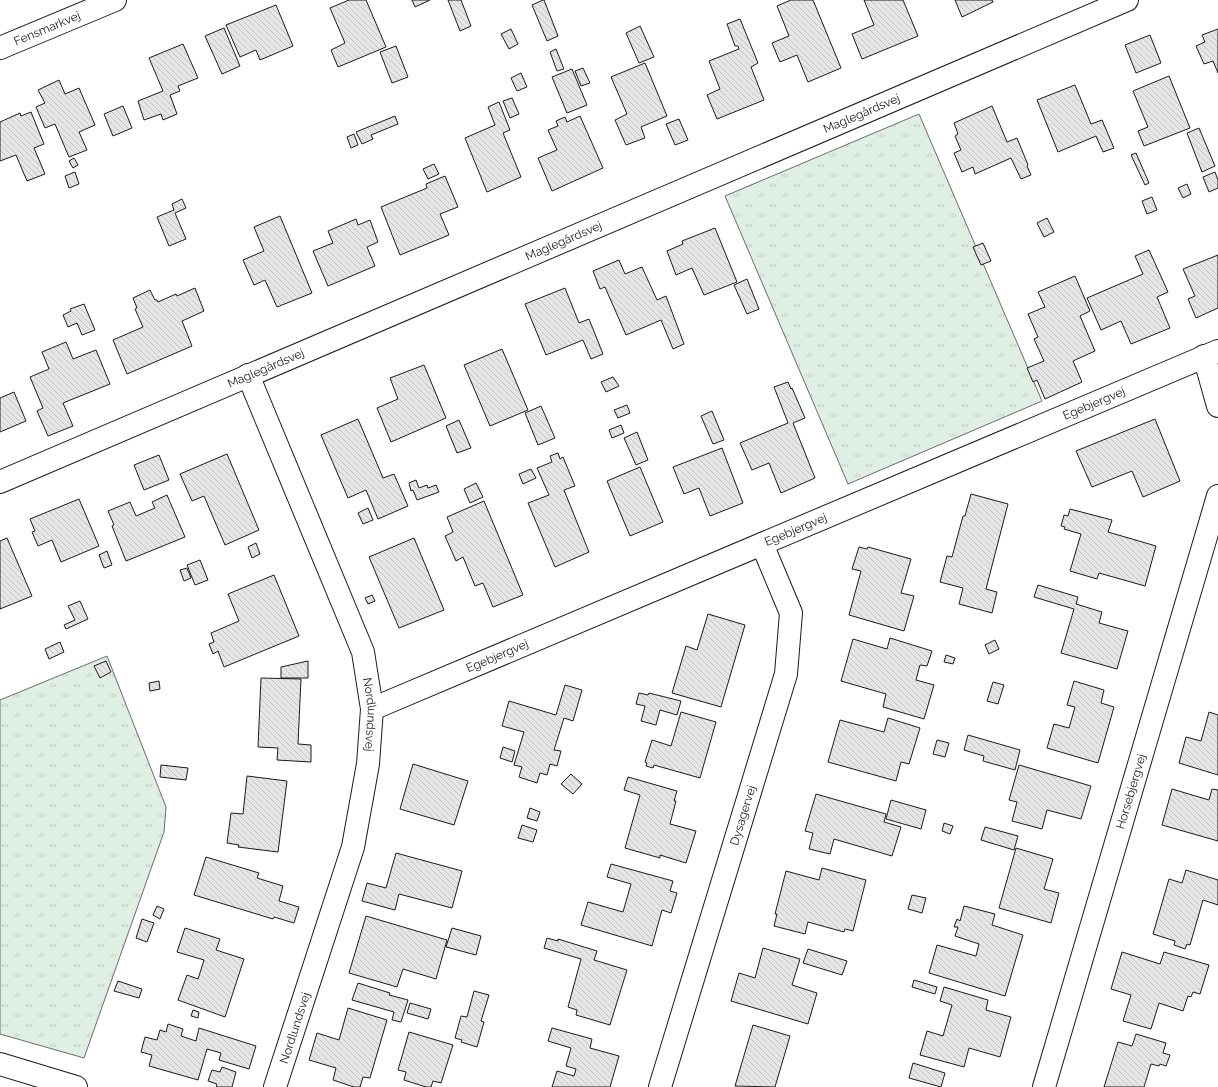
<svg xmlns="http://www.w3.org/2000/svg" width="1218" height="1087" font-family="Raleway,sans-serif">
  <style>
    .grass { fill: url(#grass-tufts); stroke: #6a6a6a }
    .building { fill: url(#building-back-hatch); stroke: #1a1a1a }
    .lines { fill: none; stroke-linecap: round; stroke-linejoin: round }
    .street-casing { stroke: #1a1a1a; stroke-width: 24 }
    .secondary-casing { stroke: #1a1a1a; stroke-width: 24 }
    .street { stroke: #fff; stroke-width: 22 }
    .secondary { stroke: #fff; stroke-width: 22 }
    .labels { text-anchor: middle; stroke-width: 3; stroke-linejoin: round; paint-order: stroke }
    .street-label { font-size: 12px; fill: #1a1a1a; stroke: #fff }
  </style>
  <defs>
    <pattern id="grass-tufts" width="24" height="20" patternUnits="userSpaceOnUse"><rect width="24" height="20" fill="#e0efe3"/><path d="M3 7l-1-3M5 7V3M7 7l1-3M15 17l-1-3M17 17v-4M19 17l1-3" fill="none" stroke="#c0ccc2"/></pattern>
    <pattern id="building-back-hatch" width="6" height="6" patternUnits="userSpaceOnUse"><rect width="6" height="6" fill="#e6e6e6"/><path d="M-1 5l2 2M0 0l6 6M5-1l2 2" fill="none" stroke="#c5c5c5"/></pattern>
  </defs>
  <rect width="100%" height="100%" fill="#fff"/>
  <!-- grass -->
  <path class="grass" d="M919 114 1042 401 848 484 725 196Z
    M107 656 166 807 164 832 84 1058 0 1034V700Z"/>
  <!-- building -->
  <path class="building" d="M349 0H366L386 47 338 67 331 50 345 43 330 8Z
    M412 0H430L415 7Z
    M448 0H461L471 26 460 31Z
    M543 0H544L558 36 547 41 532 5Z
    M791 0H813L841 68 808 82 797 55 780 62 772 43 789 36 777 6Z
    M864 0H903L918 36 862 59 852 34 874 25Z
    M955 0H992L993 2 962 17Z
    M276 5 293 46 260 60 256 50 240 57 226 25Z
    M740 19 758 63 751 67 764 100 717 119 707 95 720 89 709 61 739 49 738 46H735L727 24Z
    M640 26 654 57 639 63 626 33Z
    M224 28 240 66 222 74 205 36Z
    M511 29 518 44 509 49 501 34Z
    M1218 29V73L1213 61 1204 64 1196 46 1205 42 1202 35Z
    M1150 35 1161 63 1136 73 1125 45Z
    M183 44 198 78 178 86 180 91 170 95 177 114 163 120 161 114 144 120 138 101 163 91 149 58Z
    M396 46 408 77 392 83 380 52Z
    M556 49 564 69 557 71 550 52Z
    M645 63 667 116 641 127 645 138 626 145 615 120 627 114 611 77Z
    M583 68 590 83 581 86 575 71Z
    M572 69 587 105 567 113 552 77Z
    M521 73 527 87 517 91 511 78Z
    M1169 76 1190 128 1144 146 1138 131 1148 127 1133 91Z
    M59 80 65 94 79 88 95 125 79 132 87 150 69 157 55 124 45 128 36 107 45 103 38 90Z
    M1075 85 1091 124 1102 120 1114 148 1103 152 1096 136 1058 152 1037 100Z
    M512 98 519 114 510 118 503 101Z
    M499 102 510 130 503 133 521 177 487 192 465 138 495 125 488 107Z
    M123 106 132 128 113 136 104 114Z
    M992 106 1007 142 1017 138 1028 165 1027 166 1031 175 1021 179 1011 158 975 174 973 167 962 172 954 153 961 150 955 136 958 134 954 123Z
    M31 112 44 144 34 148 45 174 27 181 16 155 0 161V122L20 113 21 116Z
    M395 116 398 124 371 135 373 139 362 144 356 132Z
    M580 116 603 168 552 191 538 158 557 150 548 130 558 126 556 121 565 117 567 122Z
    M679 119 688 140 675 145 666 124Z
    M1199 128 1215 166 1202 172 1187 133Z
    M354 134 358 145 351 148 347 137Z
    M1136 153 1149 183 1145 185 1131 155Z
    M74 158 78 165 73 168 69 161Z
    M434 164 439 174 428 179 423 169Z
    M75 172 79 184 69 188 65 176Z
    M1215 172 1218 180V188L1209 192 1203 177Z
    M445 176 458 207 440 214 449 235 400 255 381 207 427 188 426 184Z
    M1187 184 1191 194 1183 198 1178 188Z
    M1152 197 1157 210 1147 214 1142 201Z
    M182 199 186 208 175 213 186 239 169 246 157 217 174 210 172 204Z
    M280 216 312 293 277 307 265 280 254 285 243 260 264 251 254 227Z
    M1047 218 1054 232 1044 237 1037 223Z
    M356 219 358 225 370 220 378 242 367 247 375 266 328 286 313 251 333 243 328 231Z
    M715 228 737 282 704 295 692 268 676 275 667 251 683 244 682 241Z
    M983 243 991 261 981 265 973 247Z
    M1149 250 1168 292 1157 297 1170 328 1131 344 1121 321 1101 330 1087 298 1143 274 1135 256Z
    M1218 255V308L1196 318 1188 299 1195 296 1183 269Z
    M619 260 625 274 642 267 657 300 666 296 684 344 673 349 661 320 626 335 605 287 600 289 593 271Z
    M1075 276 1090 311 1080 316 1095 351 1073 361 1082 382 1045 399 1037 380 1033 382 1027 368 1044 361 1034 339 1038 337 1028 314 1045 307 1038 292Z
    M747 279 759 309 747 314 734 285Z
    M195 288 204 311 182 321 192 346 127 374 113 340 143 327 135 309 137 308 133 298 150 290 155 300H157L158 302 176 294 177 296Z
    M565 288 579 323 589 319 603 354 591 359 583 340 546 355 525 304Z
    M84 304 95 330 82 335 77 323 68 327 63 315 71 311 70 309Z
    M66 342 73 359 96 350 110 384 63 403 73 426 48 436 37 411 43 408 30 377 49 369 42 352Z
    M502 349 528 410 490 426 464 365Z
    M424 365 446 418 391 442 377 408 398 399 390 378Z
    M613 377 619 386 606 392 601 382Z
    M788 382 791 389 792 388 805 418 793 423 815 478 781 493 769 463 752 470 740 443 788 423 774 387Z
    M14 392 26 421 0 432V398Z
    M627 405 630 413 618 418 614 410Z
    M541 406 555 438 538 445 525 413Z
    M712 411 724 440 713 444 701 416Z
    M358 419 383 478 394 474 408 506 378 519 366 490 348 498 321 435Z
    M1155 419 1180 481 1143 497 1132 471 1092 487 1076 451Z
    M459 420 471 448 457 453 446 426Z
    M621 425 624 433 612 438 609 430Z
    M637 432 648 460 636 465 624 438Z
    M722 448 743 503 710 516 699 488 684 494 673 467Z
    M558 453 560 459 563 457 575 486 564 490 589 552 555 567 528 503 549 495 537 468 552 462 550 456Z
    M227 454 259 530 225 545 204 496 192 501 180 474Z
    M159 455 169 480 144 490 134 465Z
    M640 467 663 522 630 536 607 481Z
    M531 469 536 478 523 484 519 474Z
    M416 480 419 488 427 485 428 488 436 485 439 492 417 500 413 490 411 491 409 483Z
    M476 483 483 497 470 503 464 489Z
    M971 494 1008 504 986 589 997 592 992 613 959 604 963 588 940 582 947 556 952 557 963 516H965Z
    M167 495 185 537 126 561 112 526 114 525 108 511 130 502 136 516 155 508 152 502Z
    M79 499 99 546 61 562 52 540 38 546 32 532 35 531 30 519Z
    M484 501 523 595 493 607 483 583 475 586 463 557 456 561 445 536 453 532 447 517Z
    M368 508 373 520 363 524 358 513Z
    M1070 509 1112 520 1108 532 1156 546 1145 586 1099 573 1097 579 1070 571 1081 534 1064 529 1065 527 1061 526 1064 515 1068 516Z
    M7 538 32 596 0 609V541Z
    M414 538 444 610 399 628 369 557Z
    M256 543 260 554 252 558 248 547Z
    M859 547 867 549 868 547 911 559 901 593 914 596 904 631 849 615 861 571 852 569Z
    M107 551 112 565 104 568 99 555Z
    M200 560 208 580 195 585 187 565Z
    M187 568 191 578 184 581 180 570Z
    M274 575 299 636 224 667 218 651 213 654 209 644 214 642 211 633 239 621 228 594Z
    M1038 585 1078 597 1076 604 1102 612 1099 623 1128 631 1117 669 1061 653 1074 609 1034 597Z
    M372 595 375 601 368 604 365 598Z
    M80 601 88 619 66 629 64 625 75 620 68 606Z
    M708 614 745 625 721 707 672 693 686 646 697 650Z
    M890 638 932 651 927 666 920 665 916 680 934 685 924 719 883 707 886 694 841 681 853 639 887 649Z
    M995 640 999 649 989 654 985 645Z
    M60 642 64 652 49 659 45 649Z
    M946 655 955 658 953 664 944 662Z
    M106 661 111 672 100 678 94 666Z
    M308 661V678H281V667Z
    M261 678 301 679 298 744 311 745V762L277 760 278 748 258 747Z
    M159 681 160 689 150 691 149 683Z
    M1074 681 1104 690 1101 703 1114 707 1098 763 1047 748 1054 724 1069 728 1075 707 1067 705Z
    M993 682 1004 685 998 704 987 701Z
    M565 685 582 690 573 721 564 718 554 750 561 751 557 766 550 764 547 775 540 773 537 783 519 777 522 767 514 765 524 732 502 726 509 701 556 715Z
    M639 693 648 695 649 693 681 701 677 715 660 710 656 725 641 721 645 706 636 704Z
    M681 712 716 722 700 778 654 765 653 768 646 766 647 763 645 762 652 740 671 746Z
    M1209 712 1218 715V775L1179 763 1186 737 1201 741Z
    M888 718 920 728 909 764 901 762 896 781 828 762 840 720 884 732Z
    M968 735 1020 750 1015 770 983 761 984 756 964 750Z
    M937 740 949 743 945 757 933 754Z
    M503 747 515 751 512 762 500 758Z
    M413 764 468 781 454 825 400 809Z
    M161 765 188 768 186 780 160 777Z
    M1019 765 1091 786 1081 819 1047 810 1042 829 1012 821 1017 802 1009 800Z
    M571 774 582 784 573 794 561 784Z
    M247 776 287 781 278 852 238 847 239 845 227 843 231 813 243 814Z
    M628 777 677 791 674 801H676L670 824 696 831 686 863 660 855V858L625 848 640 795 624 790Z
    M1172 789 1209 800 1212 789 1218 790V841L1162 825Z
    M816 794 886 814 884 822 901 827 892 856 834 839 830 854 809 849 813 833 805 831Z
    M891 800 926 810 921 829 886 819Z
    M530 808 540 812 537 821 527 818Z
    M944 823 953 826 950 834 942 831Z
    M522 825 537 830 533 842 518 838Z
    M985 827 1018 836 1014 850 981 840Z
    M1016 848 1053 859 1044 889 1059 893 1051 923 999 908Z
    M396 853 462 871 452 908 399 894 395 910 362 901 367 883 386 888Z
    M206 857 259 873 257 878 283 886 279 901 299 907 294 923 274 917 273 919 194 895Z
    M611 864 673 881 670 891 677 893 671 913 662 910 652 946 581 925 588 902 623 912 631 884 607 877Z
    M822 868 866 880 853 931 845 929 844 932 808 922 805 934 774 926 777 914H775L786 871 819 880Z
    M1186 870 1218 880V905L1203 900 1190 945 1187 944 1185 949 1174 945 1175 941 1153 934 1169 879 1182 883Z
    M912 895 926 898 922 913 908 909Z
    M157 906 164 909 160 919 153 915Z
    M964 906 995 914 992 925 1023 935 1005 996 929 973 937 945 976 956 979 944 955 936 958 927H954L957 919 960 921Z
    M366 916 447 940 436 979 403 969 397 987 349 973Z
    M142 919 154 923 147 942 136 938Z
    M185 928 220 939 216 950 244 959 225 1017 178 1000 187 975 198 979 204 960 177 952Z
    M452 928 481 936 476 955 446 947Z
    M547 938 558 941V939L597 951 594 960 627 970 610 1025 576 1015 577 1010 568 1007 581 959 544 948Z
    M763 948 800 959 792 985 817 993 808 1024 731 1001 739 973 755 978Z
    M808 949 847 961 842 975 803 963Z
    M1122 952 1160 964 1164 952 1209 965 1200 994 1193 992 1191 997 1188 996 1183 1011 1159 1003 1151 1029 1123 1021 1131 995 1111 989Z
    M914 980 937 987 935 994 912 987Z
    M118 981 142 989 139 998 114 991Z
    M358 983 390 993 389 995 408 1000 401 1022 392 1020 394 1012 352 1000Z
    M944 987 988 1000 986 1010 1011 1017 1000 1057 969 1048 964 1067 920 1055 927 1031 943 1036 952 1005 940 1001Z
    M474 991 489 995 481 1021 484 1022 477 1047 461 1042 462 1040 455 1038 461 1016 467 1017Z
    M410 1003 431 1009 428 1019 407 1013Z
    M348 1008 387 1020 370 1078 363 1077 360 1087H354L333 1080 336 1068 309 1060 317 1033 339 1040Z
    M193 1010 199 1012 198 1018 191 1016Z
    M168 1024 183 1029 181 1036 196 1041 199 1028 256 1046 249 1069 219 1060 221 1053 207 1049 198 1080 149 1066 152 1055 141 1052 145 1037 157 1040 160 1030 166 1032Z
    M753 1025 790 1036 775 1087 735 1086Z
    M552 1028 592 1039 590 1048 619 1056 610 1087H552L557 1071 574 1076 576 1069 566 1066 571 1048 548 1041Z
    M409 1032 453 1045 441 1083 433 1081 431 1087H426L404 1080 406 1072 398 1070Z
    M1136 1034 1166 1043 1163 1053 1170 1055 1166 1066 1160 1064 1159 1066 1151 1064 1144 1087H1104L1118 1042 1132 1046Z
    M913 1063 945 1073 941 1087 909 1078Z
    M222 1067 236 1072 232 1087H218L216 1086 217 1084 208 1081 212 1070 220 1072Z"/>
  <g class="lines">
    <!-- street casing -->
    <g class="street-casing">
      <g id="street">
        <path d="M1204 356 1218 406"/>
        <path id="s1" d="M248 375 363 652 372 709 368 764 353 847 275 1087"/>
        <path id="s2" d="M0 482 1127 0"/>
        <path id="s3" d="M372 709 1218 351"/>
        <path d="M0 1064 76 1087"/>
        <path id="s4" d="M660 1087 786 674 791 613 762 544"/>
        <path id="s5" d="M1044 1087 1218 496"/>
      </g>
    </g>
    <!-- secondary casing -->
    <g class="secondary-casing">
      <g id="secondary">
        <path id="s6" d="M0 48 115 0"/>
      </g>
    </g>
    <!-- street -->
    <use href="#street" class="street"/>
    <!-- secondary -->
    <use href="#secondary" class="secondary"/>
  </g>
  <g class="labels">
    <!-- street labels -->
    <g class="street-label">
      <text dy="4" stroke="none"><textPath href="#s6" startOffset="51">Fensmarkvej</textPath></text>
      <text dy="4" stroke="none"><textPath href="#s2" startOffset="937">Maglegårdsvej</textPath></text>
      <text dy="4" stroke="none"><textPath href="#s2" startOffset="613">Maglegårdsvej</textPath></text>
      <text dy="4" stroke="none"><textPath href="#s2" startOffset="289">Maglegårdsvej</textPath></text>
      <text dy="4" stroke="none"><textPath href="#s3" startOffset="784">Egebjergvej</textPath></text>
      <text dy="4" stroke="none"><textPath href="#s3" startOffset="460">Egebjergvej</textPath></text>
      <text dy="4" stroke="none"><textPath href="#s3" startOffset="136">Egebjergvej</textPath></text>
      <text dy="4" stroke="none"><textPath href="#s1" startOffset="363">Nordlundsvej</textPath></text>
      <text dy="4" stroke="none"><textPath href="#s5" startOffset="308">Horsebjergvej</textPath></text>
      <text dy="4" stroke="none"><textPath href="#s4" startOffset="284">Dysagervej</textPath></text>
      <text transform="translate(295 1028) rotate(-72)" y="4">Nordlundsvej</text>
    </g>
  </g>
</svg>
